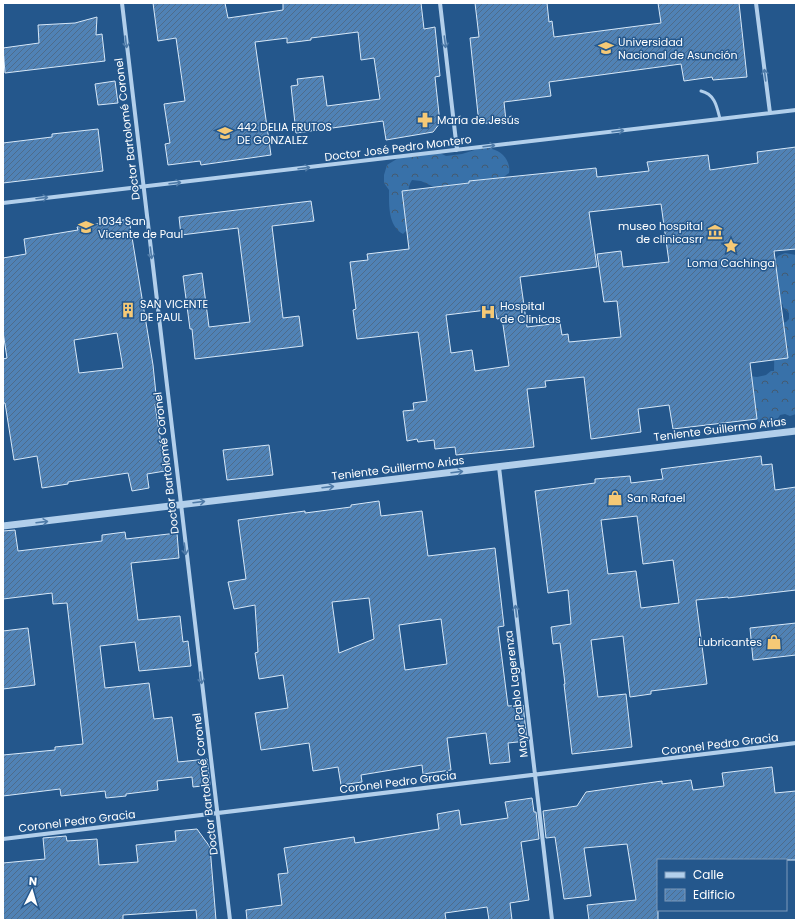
<svg xmlns="http://www.w3.org/2000/svg" width="799" height="923" font-family="Poppins,sans-serif">
  <style>
    .forest { fill: url(#forest-crowns) }
    .building { fill: url(#building-hatch); stroke: #d7e8f8; fill-rule: evenodd }
    .lines { fill: none; stroke-linecap: round; stroke-linejoin: round }
    .service { stroke: #b2cfeb; stroke-width: 3 }
    .minor { stroke: #b2cfeb; stroke-width: 4 }
    .tertiary { stroke: #b2cfeb; stroke-width: 7 }
    .oneway { stroke: #4f7ba8 }
    .labels { text-anchor: middle; stroke-width: 3; stroke-linejoin: round; paint-order: stroke }
    .poi-label { font-size: 11px; fill: #fff; stroke: #24578c; text-anchor: start }
    .street-label { font-size: 11px; fill: #fff; stroke: #24578c }
  </style>
  <defs>
    <pattern id="forest-crowns" width="20" height="18" patternUnits="userSpaceOnUse"><rect width="20" height="18" fill="#3871a9"/><path d="M2 6a3 3 0 1 1 6 0M12 15a3 3 0 1 1 6 0" fill="none" stroke="#445b71"/></pattern>
    <pattern id="building-hatch" width="6" height="6" patternUnits="userSpaceOnUse"><rect width="6" height="6" fill="#5082b5"/><path d="M-1 1l2-2M0 6l6-6M5 7l2-2" fill="none" stroke="#4e6c8b"/></pattern>
  </defs>
  <rect width="100%" height="100%" fill="#24578c"/>
  <!-- forest -->
  <path class="forest" d="M481 148C485 148 491 148 495 150 504 153 511 163 509 173L493 185 443 187H434L421 181 412 180C403 192 413 215 409 226 408 229 405 232 403 234 388 226 389 205 389 190L384 183V175L387 165 400 157 438 152 446 156 462 154Z
    M785 253 796 255V414L790 416 785 414 780 415C775 425 762 430 756 418L750 376 757 377 766 375 771 371H774L775 325 786 322 789 319V313L783 307V305L778 299 773 263 778 256Z"/>
  <!-- building -->
  <path class="building" d="M153 3H225L228 18 283 10V3H421L424 29 435 27 440 76 435 77 440 123 433 132 386 140 383 121 296 133 291 86 298 85 297 79 323 76 327 106 380 99 374 58 361 60 358 32 311 38V40L287 43V38L255 42 271 155 201 165 200 161 168 165 165 144 170 143 164 104 185 101 176 38 158 41Z
    M475 3H547L549 22 552 21 554 37 661 23 658 3H739L747 77 713 80 712 77 684 81 681 64 549 82 551 96 504 102 506 121 479 124 470 38 479 37Z
    M97 17 96 35 102 34 105 61 5 73 3 48 39 43 38 25 75 23Z
    M115 81 118 103 98 105 95 84Z
    M98 129 103 171 3 183V143L52 137V134Z
    M796 147V249L774 251 788 358 750 363 757 419 673 429 669 405 638 409 641 432 591 439 584 377 545 381 546 387 527 389 534 447 456 455 455 447 435 449 434 440 418 442 417 439 407 441 403 411 414 410 413 403 427 401 418 332 357 339 353 310 356 309 350 262 368 260 367 254 409 249 402 191 469 183V181L596 168 597 177 649 171 647 162 708 155 710 170 758 163 757 152ZM661 204 669 262 623 267 621 251 597 254 604 302 617 301 621 337 569 342 568 334 562 335 560 323 527 327 520 277 597 267 589 212ZM495 309 497 319 502 318 509 366 475 371 472 350 451 353 446 315Z
    M311 201 314 221 272 226 283 318 299 316 303 346 195 359 192 329H190L183 276 202 273 209 327 250 322 238 228 181 235 179 217Z
    M129 219 153 365 157 404H155L165 471 147 474 149 488 132 491 128 473 68 482V484L42 488 37 456 14 460 5 403H3V359L7 358 3 332V258L26 254 24 239 78 230 77 227ZM117 333 123 368 79 373 74 340Z
    M269 445 273 475 227 480 223 450Z
    M761 456 762 465 772 464 775 490 796 487V590L728 598V597L696 600 707 684 651 691V694L630 697 623 636 591 640 598 697 626 694 632 747 572 754 564 684H565L560 643 553 644 551 627 571 624 568 590 548 593 535 491 595 483V479L630 476 631 483 663 479 661 469ZM637 516 643 564 673 560 679 603 641 608 636 571 608 574 601 520Z
    M379 501 381 516 422 511 428 556 495 548 504 626 498 627 508 706 523 705 527 741 508 743 510 762 490 764 486 733 447 738 451 770 423 774 422 765 361 775 362 782 341 785 338 767 313 771 309 743 261 750 255 713 288 708 283 675 259 679 255 653 258 652 255 605 234 609 228 582 246 579 238 520 305 511V513L351 507V505ZM369 598 374 639 339 653 332 602ZM441 619 447 664 405 670 399 625Z
    M15 530 18 551 102 541V535L125 532 126 539 177 533 179 558 131 563 138 620 180 616 183 642 188 641 191 666 139 671 135 642 100 646 105 688 149 683 154 719 172 717 178 762 207 759 210 785 193 787 192 777 157 781 158 790 126 794V796L106 798 105 791 61 796 60 789 3 796V755L55 750V747L83 744 67 603 53 604 52 593 3 599V531Z
    M796 623V655L753 660 750 628Z
    M28 628 35 685 3 689V631Z
    M772 767 775 793 796 791V860H658V920H589L587 905 636 900 627 844 584 848 591 896 564 899 555 837 546 838 543 811 577 806 586 792 662 781V784L691 780 693 790 724 786 722 773Z
    M532 798 534 812H536L539 839 521 842 529 900 510 903 512 920H489L487 907 445 913 446 920H247L246 910 282 905 278 874 288 873 284 848 354 837 355 843 439 829 437 814 459 810 461 825 508 818 505 802Z
    M197 829 210 847 216 920H197L196 910 123 915V920H3V863L45 859 43 838 66 836 67 841 97 839 99 865 138 862 136 845 176 841 175 831Z"/>
  <g class="lines">
    <!-- service -->
    <path class="service" d="M701 91C715 94 717 107 720 119"/>
    <!-- minor -->
    <path class="minor" d="M122 3 230 920
      M440 3 457 150
      M756 3 770 113
      M3 203 796 110
      M499 467 552 920
      M3 839 796 743"/>
    <!-- tertiary -->
    <path class="tertiary" d="M3 526 796 431"/>
  </g>
  <!-- one-way arrows -->
  <defs><path id="oneway-shaft" d="M-6 0H5M1.5-3L5.5 0L1.5 3" fill="none" stroke-width="1.6" stroke-linecap="round" stroke-linejoin="round"/></defs>
  <g class="oneway">
    <use href="#oneway-shaft" transform="translate(126 42) rotate(83)"/>
    <use href="#oneway-shaft" transform="translate(445 42) rotate(83)"/>
    <use href="#oneway-shaft" transform="translate(765 75) rotate(-97)"/>
    <use href="#oneway-shaft" transform="translate(618 131) rotate(-7)"/>
    <use href="#oneway-shaft" transform="translate(489 146) rotate(-7)"/>
    <use href="#oneway-shaft" transform="translate(304 168) rotate(-7)"/>
    <use href="#oneway-shaft" transform="translate(175 183) rotate(-7)"/>
    <use href="#oneway-shaft" transform="translate(42 198) rotate(-7)"/>
    <use href="#oneway-shaft" transform="translate(151 253) rotate(83)"/>
    <use href="#oneway-shaft" transform="translate(457 472) rotate(-7)"/>
    <use href="#oneway-shaft" transform="translate(328 487) rotate(-7)"/>
    <use href="#oneway-shaft" transform="translate(199 502) rotate(-7)"/>
    <use href="#oneway-shaft" transform="translate(42 522) rotate(-7)"/>
    <use href="#oneway-shaft" transform="translate(185 549) rotate(83)"/>
    <use href="#oneway-shaft" transform="translate(516 611) rotate(-97)"/>
    <use href="#oneway-shaft" transform="translate(201 678) rotate(83)"/>
  </g>
  <!-- icons -->
  <defs>
    <g id="university-bare" transform="scale(1.2)"><path d="M0-5L7-2L0 1L-7-2ZM-4 1L0 2.5L4 1V4Q0 6-4 4Z" fill="#f5c976" stroke="#24578c" stroke-width="2.5" paint-order="stroke"/></g>
    <g id="pharmacy-bare" transform="scale(1.2)"><path d="M-2-6h4v4h4v4h-4v4h-4v-4h-4v-4h4Z" fill="#f5c976" stroke="#24578c" stroke-width="2.5" paint-order="stroke"/></g>
    <g id="school-bare" transform="scale(1.2)"><path d="M0-5L7-2L0 1L-7-2ZM-4 1L0 2.5L4 1V4Q0 6-4 4Z" fill="#f5c976" stroke="#24578c" stroke-width="2.5" paint-order="stroke"/></g>
    <g id="museum-bare" transform="scale(1.2)"><path d="M0-6L6-3V-2H-6V-3ZM-5-1h2V3h-2ZM-1-1h2V3h-2ZM3-1h2V3H3ZM-6 4H6V6H-6Z" fill="#f5c976" stroke="#24578c" stroke-width="2.5" paint-order="stroke"/></g>
    <g id="sight-bare" transform="scale(1.2)"><path d="M0-6L1.8-2.2L6-1.7L2.9 1.2L3.7 5.4L0 3.3L-3.7 5.4L-2.9 1.2L-6-1.7L-1.8-2.2Z" fill="#f5c976" stroke="#24578c" stroke-width="2.5" paint-order="stroke"/></g>
    <g id="building-bare" transform="scale(1.2)"><path d="M-4-6H4V6H1V3H-1V6H-4ZM-2.5-4.3h1.7v1.8h-1.7ZM.8-4.3h1.7v1.8H.8ZM-2.5-1h1.7V.8h-1.7ZM.8-1h1.7V.8H.8Z" fill="#f5c976" stroke="#24578c" stroke-width="2.5" paint-order="stroke"/></g>
    <g id="hospital-bare" transform="scale(1.2)"><path d="M-5-5h3v3.5h4V-5h3V5h-3V1.5h-4V5h-3Z" fill="#f5c976" stroke="#24578c" stroke-width="2.5" paint-order="stroke"/></g>
    <g id="shop-bare" transform="scale(1.2)"><path d="M-5-2.5h2.3a2.7 3.5 0 0 1 5.4 0H5L5.5 6h-11ZM-1.5-2.5h3a1.5 2.3 0 0 0-3 0Z" fill="#f5c976" stroke="#24578c" stroke-width="2.5" paint-order="stroke"/></g>
  </defs>
  <g fill-rule="evenodd">
    <use href="#university-bare" x="606" y="48"/>
    <use href="#pharmacy-bare" x="425" y="120"/>
    <use href="#school-bare" x="225" y="133"/>
    <use href="#school-bare" x="86" y="227"/>
    <use href="#museum-bare" x="715" y="232"/>
    <use href="#sight-bare" x="731" y="246"/>
    <use href="#building-bare" x="128" y="310"/>
    <use href="#hospital-bare" x="488" y="312"/>
    <use href="#shop-bare" x="615" y="498"/>
    <use href="#shop-bare" x="774" y="642"/>
  </g>
  <g class="labels">
    <!-- poi labels -->
    <g class="poi-label">
      <text x="618" y="46">Universidad<tspan x="618" dy="13">Nacional de Asunción</tspan></text>
      <text x="437" y="124">María de Jesús</text>
      <text x="237" y="131">442 DELIA FRUTOS<tspan x="237" dy="13">DE GONZALEZ</tspan></text>
      <text x="98" y="225">1034 San<tspan x="98" dy="13">Vicente de Paul</tspan></text>
      <text x="703" y="230" text-anchor="end">museo hospital<tspan x="703" dy="13">de clinicasrr</tspan></text>
      <text x="731" y="267" text-anchor="middle">Loma Cachinga</text>
      <text x="140" y="308">SAN VICENTE<tspan x="140" dy="13">DE PAUL</tspan></text>
      <text x="500" y="310">Hospital<tspan x="500" dy="13">de Clinicas</tspan></text>
      <text x="627" y="502">San Rafael</text>
      <text x="762" y="646" text-anchor="end">Lubricantes</text>
    </g>
    <!-- street labels -->
    <g class="street-label">
      <text transform="translate(127 129) rotate(-97)" y="4">Doctor Bartolomé Coronel</text>
      <text transform="translate(398 148) rotate(-7)" y="4">Doctor José Pedro Montero</text>
      <text transform="translate(720 429) rotate(-7)" y="4">Teniente Guillermo Arias</text>
      <text transform="translate(166 463) rotate(-97)" y="4">Doctor Bartolomé Coronel</text>
      <text transform="translate(398 468) rotate(-7)" y="4">Teniente Guillermo Arias</text>
      <text transform="translate(516 694) rotate(-97)" y="4">Mayor Pablo Lagerenza</text>
      <text transform="translate(720 744) rotate(-7)" y="4">Coronel Pedro Gracia</text>
      <text transform="translate(398 782) rotate(-7)" y="4">Coronel Pedro Gracia</text>
      <text transform="translate(205 784) rotate(-97)" y="4">Doctor Bartolomé Coronel</text>
      <text transform="translate(77 821) rotate(-7)" y="4">Coronel Pedro Gracia</text>
    </g>
  </g>
  <!-- border -->
  <rect width="799" height="923" fill="none" stroke="#ffffff" stroke-width="8"/>
  <!-- legend -->
  <rect x="657" y="859" width="130" height="52" fill="#24578c" stroke="#7c9aba"/>
  <rect x="665" y="872" width="20" height="6" fill="#b2cfeb" stroke="#7c9aba"/>
  <text x="693" y="879" font-size="12" fill="#ffffff">Calle</text>
  <rect x="665" y="889" width="20" height="12" fill="url(#building-hatch)" stroke="#7c9aba"/>
  <text x="693" y="899" font-size="12" fill="#ffffff">Edificio</text>
  <!-- north arrow -->
  <g transform="translate(32 891) rotate(5)" stroke="#24578c" stroke-width="3" paint-order="stroke">
  <path d="M0-3L7 15L0 10L-7 15Z" fill="#ffffff"/>
  <text y="-6" font-size="11" font-weight="bold" text-anchor="middle" fill="#ffffff">N</text>
  </g>
</svg>
